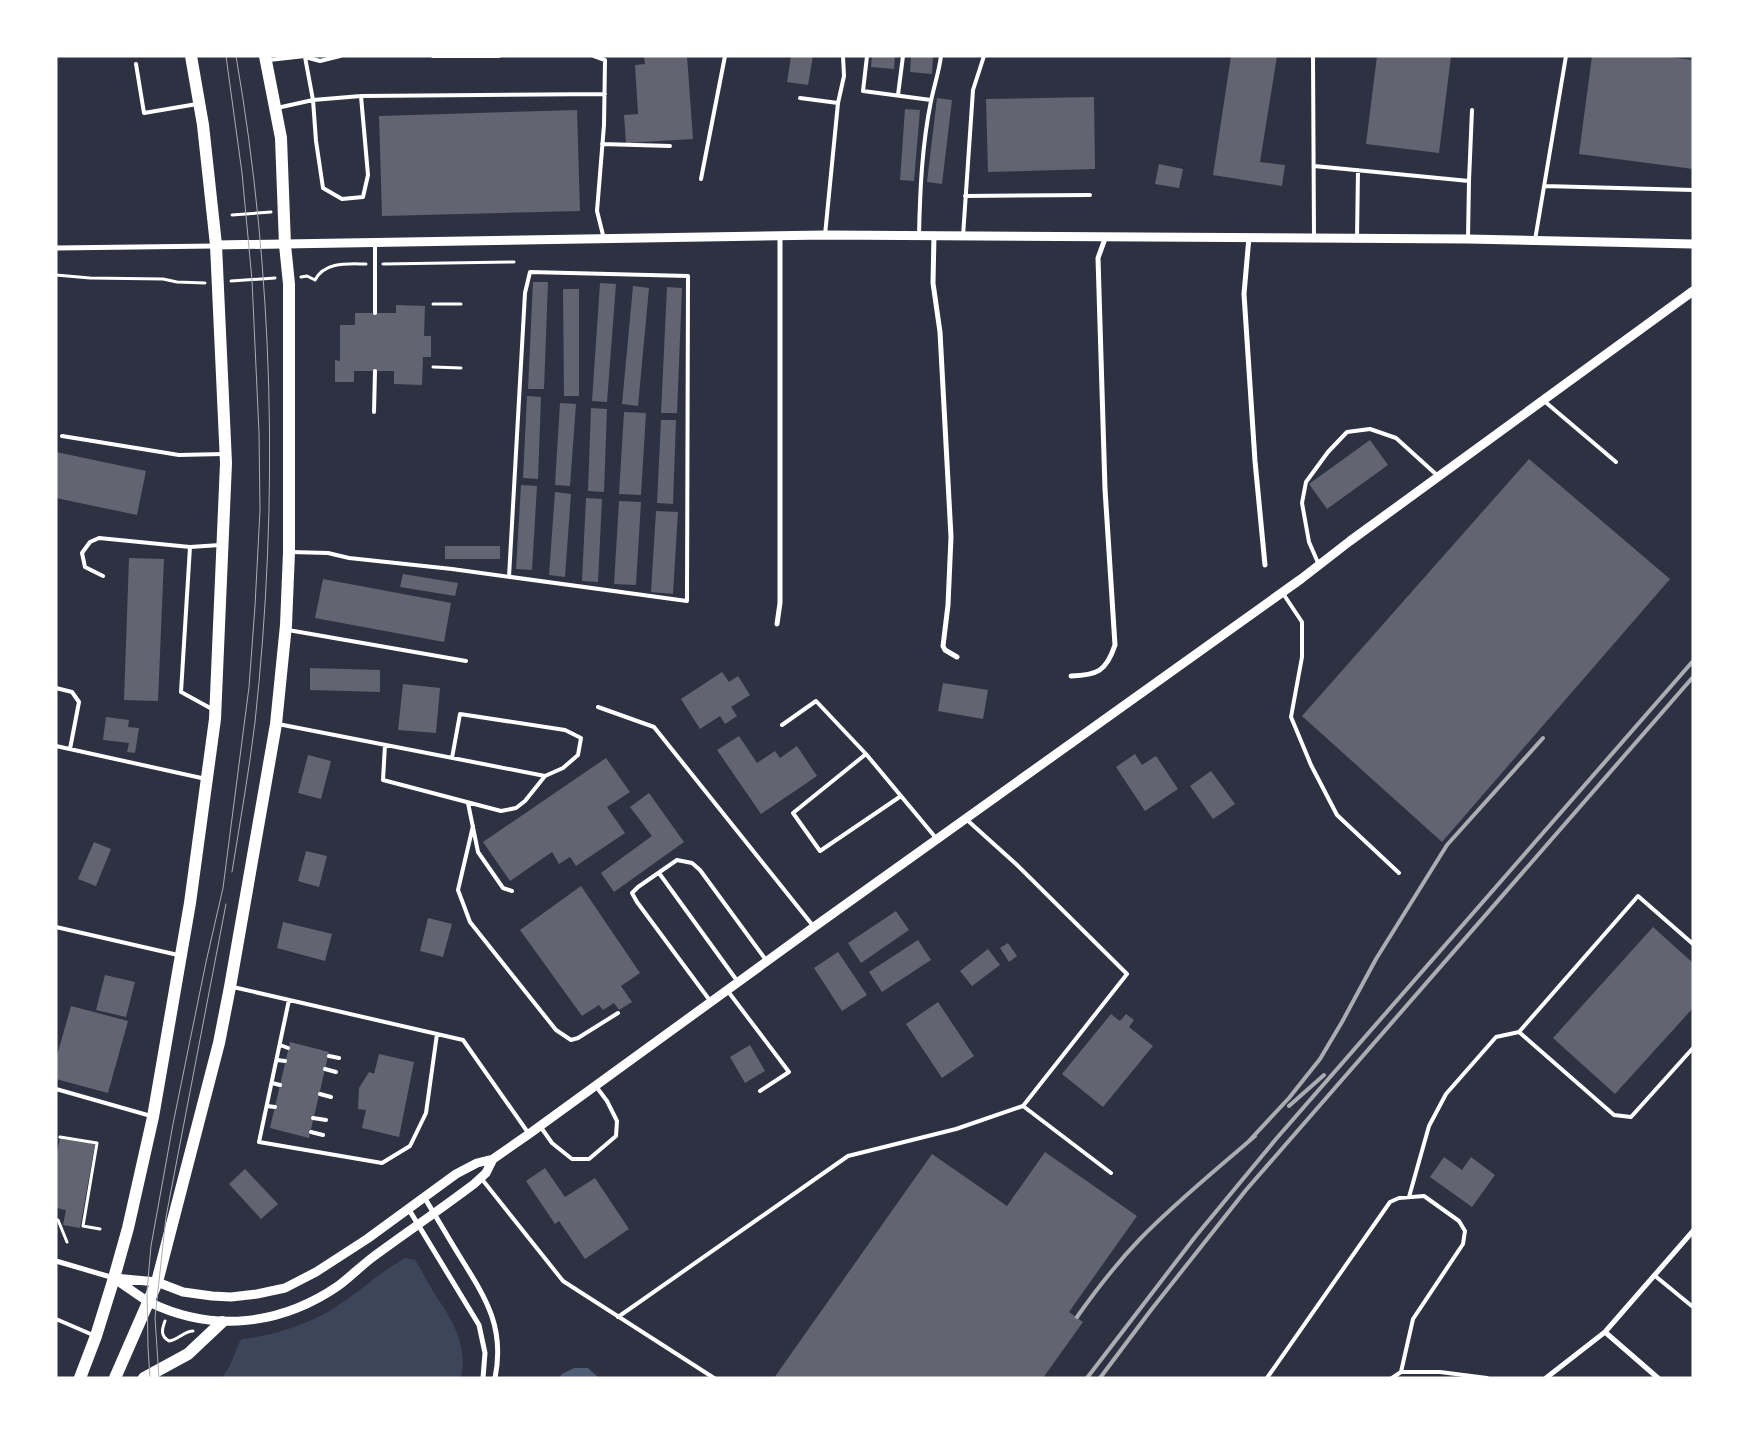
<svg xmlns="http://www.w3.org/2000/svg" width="1749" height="1434" font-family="Barlow,sans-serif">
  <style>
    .green { fill: #3c4559 }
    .water { fill: #4f5d75 }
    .building { fill: #626471 }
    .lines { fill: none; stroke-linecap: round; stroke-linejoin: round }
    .path { stroke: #fff; stroke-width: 3 }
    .service { stroke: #fff; stroke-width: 4 }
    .minor { stroke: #fff; stroke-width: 5 }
    .tertiary { stroke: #fff; stroke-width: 9 }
    .primary { stroke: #fff; stroke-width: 12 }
    .tram { stroke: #abadb3; stroke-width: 1 }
    .rail { stroke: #abadb3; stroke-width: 4 }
  </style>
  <rect width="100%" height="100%" fill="#2d3142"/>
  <!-- green -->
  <path class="green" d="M405 1258 415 1260C421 1269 426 1279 431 1288 449 1316 469 1342 461 1378H222L230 1365 240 1341 242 1339C275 1335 307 1325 336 1307 359 1292 380 1272 405 1258Z"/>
  <!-- water -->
  <path class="water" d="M574 1368H588L599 1378H559L562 1374Z"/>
  <!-- building -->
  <path class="building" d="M644 56H687L693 139 626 143 624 115 638 114 635 65 645 64Z
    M791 56H813L808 85 787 82Z
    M872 56H895L894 69 871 67Z
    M911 56H933L932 74 910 72Z
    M1231 56H1277L1260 162 1285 165 1282 186 1213 175Z
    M1377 56H1451L1439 153 1366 144Z
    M1592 56H1661L1693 60V169L1579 154Z
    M1094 97 1095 169 988 172 986 99Z
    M937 98 952 100 942 184 927 182Z
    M905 109 920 110 914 181 900 180Z
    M577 110 580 211 382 216 379 116Z
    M1159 164 1183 169 1179 188 1155 184Z
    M533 282H548L544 389H528Z
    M600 283 616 284 607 402 592 401Z
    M633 286 649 288 638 406 622 404Z
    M667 287 682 288 677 413H661Z
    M563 289H579V396H564Z
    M396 305 425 306 424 336H431V357H423L422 385 394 384V371H354V382H335V360L340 361V325H355V313H396Z
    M527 396 541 397 538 479 523 478Z
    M560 403 576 404 570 486 555 485Z
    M591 408 607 409 604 492 588 491Z
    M624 412 646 413 641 495 619 494Z
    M661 420H676L673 504 657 503Z
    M1370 440 1388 465 1327 509 1309 484Z
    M56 452 146 471 137 515 56 498Z
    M1529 459 1670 579 1442 842 1302 716Z
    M521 485 537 486 532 570 516 569Z
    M555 492 571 494 565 577 549 575Z
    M586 498 602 499 598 582 582 581Z
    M619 501 641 502 636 585 614 584Z
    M656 511 678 512 673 594 651 592Z
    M445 546H500V559H445Z
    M129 558 164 559 158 701 124 700Z
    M403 574 458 583 455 596 400 587Z
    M323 579 451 603 444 642 315 618Z
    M310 668 380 670V692L310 690Z
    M722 672 729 682 738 676 750 695 731 707 737 716 725 724 720 716 700 729 681 699Z
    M943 683 988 690 983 719 938 711Z
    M403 684 440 688 436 733 398 730Z
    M106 717 129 720 128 727 139 728 135 753 127 752 129 743 103 740Z
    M739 736 757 763 775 751 780 758 797 746 817 776 761 814 717 750Z
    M1135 754 1142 765 1156 756 1178 789 1145 811 1116 767Z
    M308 755 331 761 321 799 298 793Z
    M606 758 630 792 607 807 625 833 576 866 570 857 559 864 552 852 510 881 483 842Z
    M1211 771 1235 804 1213 819 1190 786Z
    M649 793 684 842 614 892 601 873 652 836 630 807Z
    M94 842 111 849 96 886 78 879Z
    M306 851 327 856 319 887 298 881Z
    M581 886 640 973 621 986 632 1002 619 1010 614 1003 603 1010 599 1005 582 1016 520 930Z
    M896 911 909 930 861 963 848 943Z
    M428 918 452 924 443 957 420 951Z
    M283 922 332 934 325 961 277 948Z
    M1653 927 1693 963V1008L1615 1094 1553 1038Z
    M918 940 931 960 882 992 869 972Z
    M1008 943 1017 956 1009 962 1000 948Z
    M988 949 1000 965 972 986 960 971Z
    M838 952 867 995 842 1011 814 968Z
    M105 975 135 982 126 1017 96 1010Z
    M938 1002 974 1056 942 1078 906 1024Z
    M71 1006 128 1021 108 1093 56 1079V1059Z
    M1111 1014 1120 1021 1126 1014 1134 1020 1129 1027 1153 1046 1103 1107 1062 1074Z
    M290 1042 329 1052 309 1138 270 1128Z
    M750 1045 765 1071 745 1083 730 1057Z
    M379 1054 414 1062 399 1137 362 1128 366 1110 358 1109 359 1088 369 1072 374 1074Z
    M60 1138 95 1144 80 1228 63 1225 66 1210 56 1208V1158Z
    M1045 1152 1137 1216 1069 1312 1083 1322 1043 1378H774L932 1154 1007 1206Z
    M1444 1157 1462 1170 1471 1157 1495 1175 1472 1207 1430 1177Z
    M545 1168 565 1197 595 1178 629 1229 585 1259 559 1221 555 1224 526 1181Z
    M245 1169 278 1204 261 1219 229 1184Z"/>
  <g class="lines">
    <!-- path -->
    <path class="path" d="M232 215 271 212
      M383 264 514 262
      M56 275 90 278 163 279 177 282 205 283
      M301 277 307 276 315 280C325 261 349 264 366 264
      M231 281 275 278
      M433 304H461
      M433 367 461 368
      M60 1137 97 1143 83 1226 100 1229
      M56 1220H58L67 1242
      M165 1321C162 1329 160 1336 169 1341 178 1340 184 1331 193 1331"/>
    <!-- service -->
    <path class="service" d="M340 56 320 61 305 57 313 100 316 141 323 188 342 199 363 197 368 175 361 96 605 94
      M433 56H499
      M594 56 605 60 604 125 597 211 604 239
      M867 56 863 91 931 100
      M1313 56 1314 238
      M269 60 305 56
      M136 64 144 113 197 104
      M898 95 903 56
      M800 98 838 103 825 235
      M838 103 844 76 843 56
      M277 108 313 100 361 96
      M602 144 670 146
      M1314 166 1469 181 1468 238
      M701 179 725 56
      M1469 181 1472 110
      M1544 186 1693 190
      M965 196 1090 195
      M919 235C920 190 922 145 931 101 934 86 939 72 941 56
      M963 236 973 90 984 56
      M1357 238 1358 170
      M1535 240 1566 56
      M375 313V243
      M1543 400 1616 462
      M374 412 375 371
      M62 436 179 455 223 454
      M291 552 328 553 349 558 452 569 687 601 688 276 530 272 525 293 509 577
      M1319 565 1309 542 1302 503 1306 482 1328 452 1347 432 1370 429 1396 438 1438 476
      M103 576 85 567 82 553 90 542 99 538 190 547
      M1282 592 1302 622V657L1291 717 1311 765 1337 815 1399 873
      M288 630 466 661
      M56 688 72 692 79 702 70 749
      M598 707 654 727 814 927
      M212 709 181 692 190 547 220 545
      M278 724 545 776
      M782 725 816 701 866 754 936 838
      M385 745 383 780 501 811 516 808 525 801 545 776 563 768 578 755 581 738 565 730 460 714 452 758
      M56 746 206 779
      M866 754 793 813 820 851 901 796
      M468 803 478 852 503 888 512 891
      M966 819 1016 864 1127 974 1023 1106
      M473 826 458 890 470 922 556 1030 571 1040 578 1038 618 1013
      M659 873 738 982
      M56 927 178 955
      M1693 944 1638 896 1519 1032 1614 1115 1631 1117 1693 1048
      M233 987 463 1040 529 1134
      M727 990 789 1072 760 1091
      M289 1000 259 1142 382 1163 410 1146 426 1113 437 1034
      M711 1002 637 902 632 893 638 887 677 860 692 863 700 870 766 960
      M280 1045 288 1048
      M329 1056 339 1058
      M277 1060 285 1061
      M325 1069 336 1072
      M272 1083 280 1085
      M56 1089 151 1116
      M320 1094 331 1097
      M267 1106 275 1107
      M313 1118 326 1120
      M540 1126 552 1143 572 1159H589L616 1136 617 1121 607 1101 595 1085
      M311 1132 323 1135
      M481 1178 563 1281 714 1378
      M1409 1197 1429 1126 1446 1094 1496 1037 1519 1032
      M1654 1275 1693 1307
      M618 1317 848 1156 956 1129 1023 1106 1111 1173
      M56 1319 93 1335
      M1267 1378 1390 1202 1399 1198 1424 1196 1459 1221 1465 1231 1463 1244 1413 1319 1401 1372
      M1392 1378 1401 1372H1440L1487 1378"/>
    <!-- minor -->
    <path class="minor" d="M934 235 933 283 940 332 951 537 948 605 943 646 945 650 957 657
      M1249 237 1244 294 1255 461 1265 565
      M56 248 215 246
      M777 624 780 603V235
      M1071 676C1097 675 1106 672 1115 645L1105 489 1098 258 1106 236
      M424 1197C437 1218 449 1239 462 1260 487 1300 505 1329 495 1378
      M408 1208 479 1325 485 1353 483 1378
      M56 1261 114 1278
      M1605 1332 1658 1378
      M1546 1378 1605 1332 1693 1231"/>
    <!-- tertiary -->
    <path class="tertiary" d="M216 245 825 235 1468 239 1693 244
      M114 1278 157 1282 183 1292 212 1296 231 1297 257 1294 285 1288 316 1272 367 1239 456 1174 477 1163 493 1159 529 1134 814 927 1301 579 1350 541 1693 291
      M116 1280C128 1287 139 1297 151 1303 214 1333 281 1325 338 1286 350 1277 361 1266 373 1257 407 1232 441 1209 474 1184L486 1173 493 1159"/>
    <!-- primary -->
    <path class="primary" d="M80 1378 96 1336 114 1278 128 1228 153 1117 190 903 215 719 226 463 216 245 203 125 191 56
      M115 1378 157 1282 219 1043 230 987 276 724 286 625 289 552V284L285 245 281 138 265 56
      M144 1378 188 1354 222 1322"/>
    <!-- tram -->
    <path class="tram" d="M232 872C240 822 249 772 255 722 279 501 274 275 236 56
      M150 1378 148 1347 147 1291 151 1246 173 1124 206 962 223 888 249 687 255 606 260 510 259 433 252 280 242 173 226 56
      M159 1378 155 1318 166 1217 226 904"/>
    <!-- rail -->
    <path class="rail" d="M1289 1106 1324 1075
      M1249 1141 1289 1098 1320 1059 1342 1022 1376 959 1447 845 1543 738
      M1077 1317C1096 1290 1117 1263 1140 1239 1176 1202 1216 1170 1255 1136
      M1087 1378 1195 1237 1276 1139 1693 661
      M1100 1378 1151 1310 1246 1190 1693 677"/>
  </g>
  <!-- border -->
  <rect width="1749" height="1434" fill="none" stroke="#ffffff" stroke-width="115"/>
</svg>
